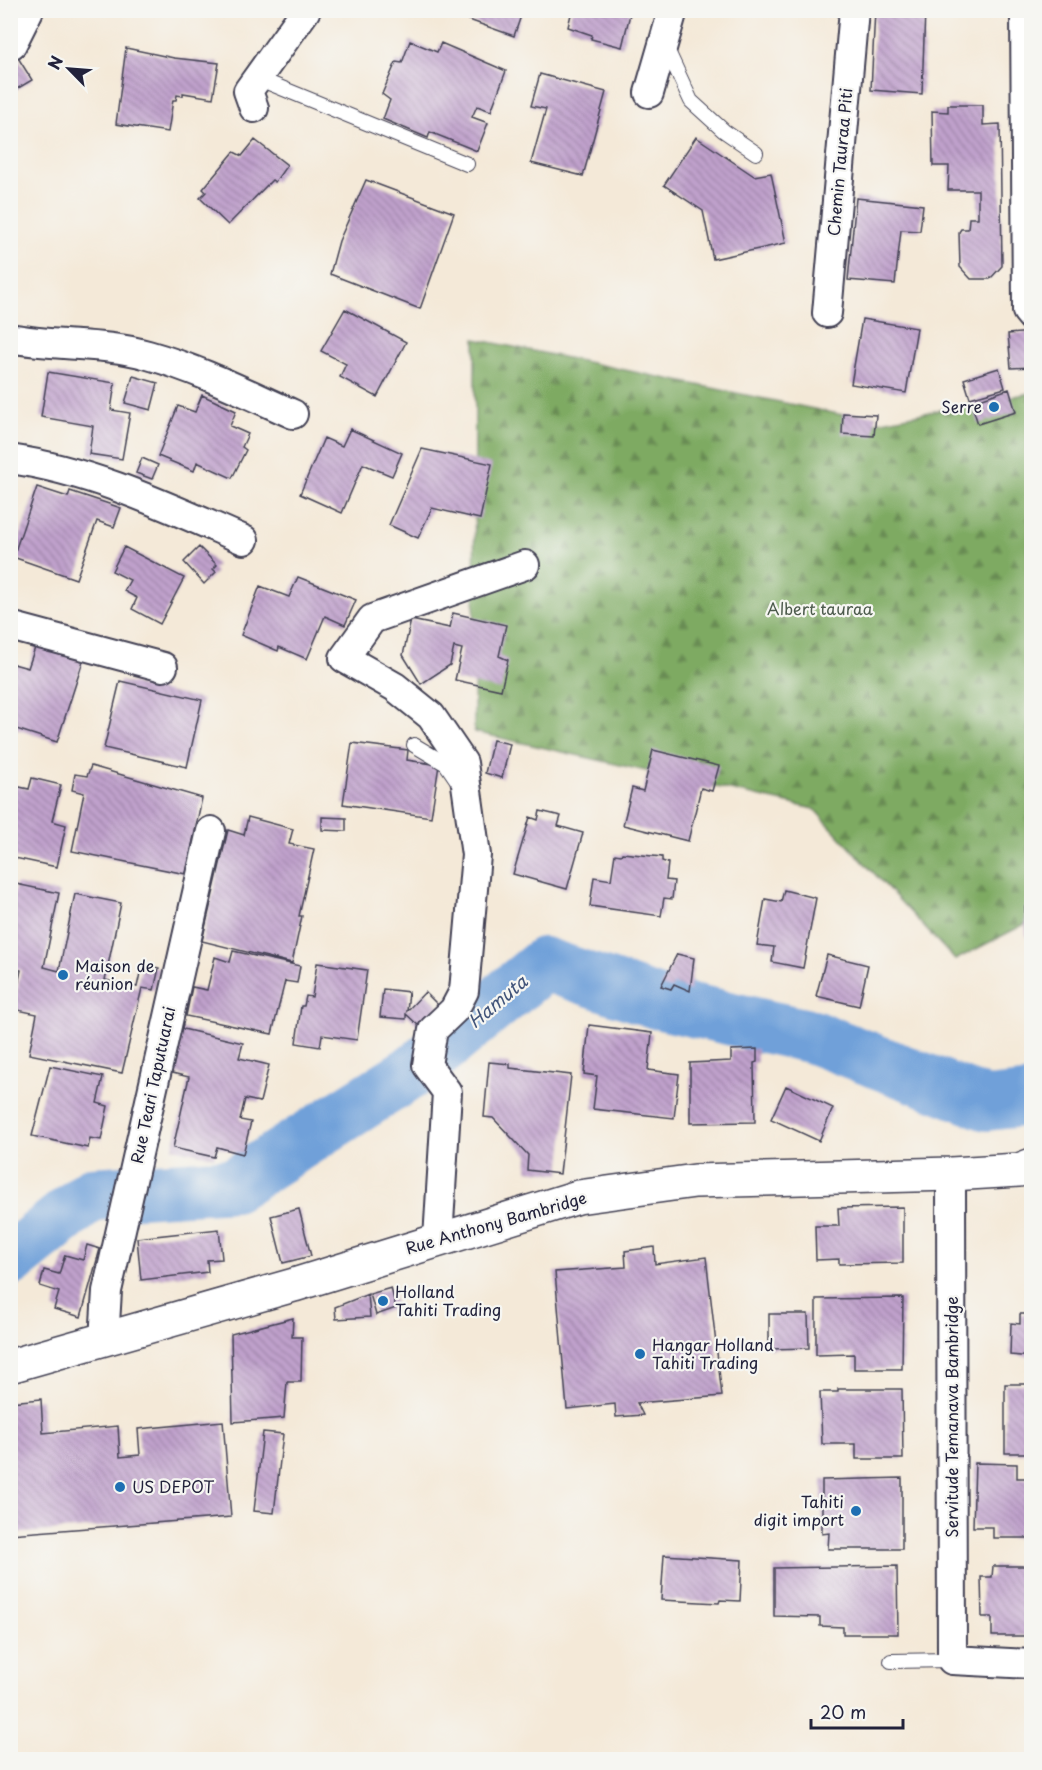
<svg xmlns="http://www.w3.org/2000/svg" width="1042" height="1770" font-family="'Playpen Sans',sans-serif">
  <style>
    .forest { fill: url(#forest-firs); stroke: #50664e; stroke-width: 1.5 }
    .lines { fill: none; stroke-linecap: round; stroke-linejoin: round }
    .river { stroke: #6fa0d9; stroke-width: 54 }
    .building { fill: url(#building-back-hatch) }
    .lane-casing { stroke: #424053; stroke-width: 16 }
    .street-casing { stroke: #424053; stroke-width: 32 }
    .secondary-casing { stroke: #424053; stroke-width: 36 }
    .lane { stroke: #fff; stroke-width: 14 }
    .street { stroke: #fff; stroke-width: 28 }
    .secondary { stroke: #fff; stroke-width: 33 }
    .poi-dot { fill: #1f6fb2; stroke: #f6f6f2; stroke-width: 2 }
    .labels { text-anchor: middle; stroke-width: 4.5; stroke-linejoin: round; paint-order: stroke }
    .street-label { font-size: 16px; fill: #22223b; stroke: #f6f6f2 }
    .poi-label { font-size: 16px; fill: #22223b; stroke: #f6f6f2; text-anchor: start }
    .park-label { font-size: 16px; fill: #4d5b4d; stroke: #f6f6f2 }
    .water-label { font-size: 18px; font-style: italic; fill: #41547a; stroke: #f6f6f2 }
  </style>
  <defs>
    <pattern id="forest-firs" width="22" height="20" patternUnits="userSpaceOnUse" patternTransform="scale(1.5)"><rect width="22" height="20" fill="#7eaa62"/><path d="M5 1l3.5 6h-7zM16 11l3.5 6h-7z" fill="#678a52"/></pattern>
    <pattern id="building-back-hatch" width="6" height="6" patternUnits="userSpaceOnUse" patternTransform="scale(1.5)"><rect width="6" height="6" fill="#c0a1cc"/><path d="M-1 5l2 2M0 0l6 6M5-1l2 2" fill="none" stroke="#9c83a7"/></pattern>
  </defs>
  <rect width="100%" height="100%" fill="#f6f6f2"/>
  <filter id="ink" filterUnits="userSpaceOnUse"><feTurbulence type="fractalNoise" baseFrequency=".0167" numOctaves="2"/><feDisplacementMap in="SourceGraphic" scale="12" xChannelSelector="R" yChannelSelector="G"/><feConvolveMatrix kernelMatrix="1 2 1 2 8 2 1 2 1" color-interpolation-filters="sRGB"/></filter>
  <filter id="wash" filterUnits="userSpaceOnUse"><feTurbulence type="fractalNoise" baseFrequency=".008" numOctaves="4" result="noise"/><feDisplacementMap in="SourceGraphic" scale="24" xChannelSelector="R" yChannelSelector="G"/><feGaussianBlur stdDeviation="1.35" result="paint"/><feColorMatrix in="noise" values="0 0 0 0 0 0 0 0 0 0 0 0 0 0 0 0 0 1.4 0 .05"/><feComposite in="paint" operator="in"/></filter>
  <g filter="url(#wash)">
    <rect width="100%" height="100%" fill="#f4e9d8"/>
    <!-- forest -->
    <path class="forest" d="M475 339 877 422 1031 393V921L955 960 814 809 474 732Z"/>
    <g class="lines">
      <!-- river -->
      <path class="river" d="M10 1260 92 1194 234 1185 418 1068 544 964 656 1002 813 1037 987 1104 1032 1099"/>
    </g>
    <g id="blocks">
      <!-- building -->
      <path class="building" d="M472 10H523L514 36 469 20Z
        M572 10H631L622 47 591 39 592 35 568 27Z
        M875 10H925L922 94 871 90Z
        M410 41 437 52 441 43 506 71 491 111 477 106 472 117 488 123 477 151 430 132 428 138 383 119 390 100 382 94 396 62 402 63Z
        M10 45 32 80 10 93Z
        M126 48 174 58 219 63 213 98 183 93V96L177 95 176 100H173L168 132 116 124Z
        M540 74 606 92 583 176 531 163 546 109 531 106Z
        M948 105H983V125L1000 124 1002 266 990 279H971L960 267 959 232 961 229H968L969 218H978V190H948L949 166H933L932 111 948 112Z
        M696 137 754 176 771 173 786 243 713 259 703 211 664 185Z
        M255 140 287 165 275 182 272 180 228 225 200 198 206 192 203 189 234 152 242 156Z
        M366 180 454 213 420 309 330 274 339 241Z
        M856 198 923 205 920 231 901 230 895 284 848 280Z
        M345 309 406 342 377 397 340 377 346 364 321 351Z
        M862 319 917 328 906 393 851 384Z
        M1032 332V367L1011 368 1008 334Z
        M999 368 1005 388 970 398 964 379Z
        M48 372 115 383 111 410 130 413 122 459 89 454 93 426 41 417Z
        M133 376 158 383 151 410 125 403Z
        M1009 389 1016 412 978 424 971 402Z
        M202 395 236 411 230 426 248 434 242 447 246 450 232 478 197 462 194 471 158 456 178 406 195 412Z
        M843 413 876 415 874 436 842 434Z
        M350 429 402 453 392 476 363 464 342 513 300 494 324 438 342 446Z
        M422 449 492 464 480 519 432 508 418 538 389 525Z
        M142 458 158 465 152 479 136 473Z
        M37 487 68 497 70 491 121 508 114 527 97 521 76 579 13 557Z
        M124 547 184 578 160 624 132 609 137 598 124 591 130 580 112 571Z
        M199 547 217 565 213 569 216 572 204 584 184 562Z
        M298 577 356 600 345 625 325 616 307 659 279 647 278 651 241 635 260 586 289 597Z
        M453 613 506 625 499 656 508 660 501 690 455 680 462 649 454 647 450 665 421 684 403 655 411 620 450 628Z
        M37 642 85 655 57 742 10 727V663L28 668Z
        M120 681 202 700 187 767 104 748Z
        M493 740 510 744 502 778 485 773Z
        M352 743 408 750 407 760 439 765 431 817 343 804Z
        M653 750 719 766 712 791 701 788 688 841 623 825 632 788 643 791Z
        M91 766 202 798 186 874 72 851 84 793 72 790 75 774 87 776Z
        M32 778 61 785 52 821 66 825 57 867 10 857V785L29 789Z
        M540 811 561 816 558 826 583 833 567 889 513 874 530 817 538 820Z
        M248 817 293 829 289 844 314 849 299 916H302L292 963 202 941 228 830 244 835Z
        M322 817 346 818V831L322 830Z
        M622 853 662 857V861L668 863 666 880 674 881 672 899 664 898 661 916 590 906 594 877 611 880 615 854 621 855Z
        M16 884 59 893 44 967 59 971 75 894 121 903 105 980 137 987 142 964 159 968 154 990 142 988 122 1073 29 1054 37 1014 13 1009 21 970 10 968V911Z
        M784 890 816 898 803 968 772 962 774 947 757 945 765 899 781 902Z
        M1032 906V937H1026L1025 907Z
        M233 951 300 966 297 983 285 981 272 1034 186 1016 192 987 207 990 215 957 230 962Z
        M677 954 694 958 690 991 674 984 671 989 661 986Z
        M827 955 868 965 859 1006 816 996Z
        M317 963 367 970 357 1040 322 1035 320 1047 296 1043 301 1006H304L306 996 312 997Z
        M383 989 409 992 407 1011 425 992 439 1006 419 1026 406 1014V1019L380 1017Z
        M589 1025 652 1033 648 1070 679 1074 674 1118 593 1109 597 1076 584 1074Z
        M179 1028 243 1043 239 1058 269 1065 260 1102 245 1099 240 1120 251 1122 243 1154 217 1147 214 1157 173 1148 189 1077 168 1072Z
        M757 1049V1062L754 1063 755 1122 690 1123V1063L731 1061V1050Z
        M489 1062 510 1064V1068L571 1075 560 1174 527 1170 528 1155 493 1118 484 1117Z
        M50 1066 103 1077 97 1103 108 1106 101 1140 90 1138 88 1148 32 1136Z
        M786 1086 833 1108 819 1141 771 1119Z
        M903 1207V1263L839 1264V1259L816 1260 815 1226H839L838 1208Z
        M299 1209 311 1256 283 1263 271 1216Z
        M219 1229 222 1259 207 1260 208 1272 141 1280 137 1238Z
        M87 1245 100 1249 81 1317 54 1309 59 1292 40 1286 44 1270 59 1274 65 1255 83 1260Z
        M654 1247 655 1264 706 1257 722 1396 637 1403 643 1415 616 1417 615 1404 567 1409 555 1272 626 1267 625 1251Z
        M391 1288 396 1308 376 1315 370 1294Z
        M1027 1293H1032V1357L1010 1355 1011 1323 1020 1324V1314H1027Z
        M368 1294 370 1317 336 1319 335 1307Z
        M903 1298 902 1369H854V1354L816 1355V1299Z
        M769 1314H808L809 1348 769 1349Z
        M293 1318 292 1337H302L301 1382H287L284 1418 233 1422 231 1334Z
        M1005 1384H1032V1453H1005Z
        M838 1389H902L903 1459H856V1444H822L820 1392H838Z
        M41 1399 43 1433 118 1426 120 1457 140 1455 138 1429 223 1421 231 1517 10 1534V1402Z
        M263 1432 283 1434 274 1513 254 1511Z
        M975 1463 1017 1464V1478H1032V1538H993V1527H973Z
        M902 1478V1549H828L829 1533 822 1534V1480Z
        M664 1555 742 1560 740 1601 720 1600 719 1603 661 1600Z
        M897 1566 898 1634H843V1627L820 1626V1617L774 1616V1568Z
        M993 1566H1030L1032 1636H992V1617H982L981 1577H992Z"/>
    </g>
  </g>
  <g filter="url(#ink)">
    <use href="#blocks" fill-opacity="0" stroke="#424053" stroke-width="1.5"/>
    <g class="lines">
      <!-- lane casing -->
      <g class="lane-casing">
        <path id="lane" d="M666 47 691 101 724 131 756 153
          M257 78 467 164
          M414 745 446 764 459 783
          M891 1661 952 1660"/>
      </g>
      <!-- street casing -->
      <g class="street-casing">
        <path id="street" d="M1025 10 1027 311 1032 317
          M12 44 29 10
          M649 93 673 10
          M254 108 248 91 306 10
          M827 313 854 10
          M10 338C56 347 103 342 148 355 198 369 246 393 293 414
          M10 459C93 471 168 507 244 540
          M10 626 163 667
          M951 1174 952 1660 1032 1664
          M438 1239 447 1092 427 1065 433 1030 454 1010 464 991 476 855 463 763 431 716 395 687 344 658 372 619 525 565
          M104 1340 107 1291 211 831"/>
      </g>
      <!-- secondary casing -->
      <g class="secondary-casing">
        <path id="secondary" d="M10 1366 294 1285 578 1197 695 1181 951 1174 1019 1170 1032 1165"/>
      </g>
      <!-- lane -->
      <use href="#lane" class="lane"/>
      <!-- street -->
      <use href="#street" class="street"/>
      <!-- secondary -->
      <use href="#secondary" class="secondary"/>
    </g>
  </g>
  <!-- markers -->
  <g class="poi-dot">
    <circle cx="994" cy="407" r="6"/>
    <circle cx="63" cy="975" r="6"/>
    <circle cx="383" cy="1301" r="6"/>
    <circle cx="640" cy="1354" r="6"/>
    <circle cx="120" cy="1487" r="6"/>
    <circle cx="856" cy="1511" r="6"/>
  </g>
  <g class="labels">
    <!-- street labels -->
    <g class="street-label">
      <text transform="translate(840 162) rotate(-85)" y="6">Chemin Tauraa Piti</text>
      <text transform="translate(153 1085) rotate(-78)" y="6">Rue Teari Taputuarai</text>
      <text transform="translate(496 1223) rotate(-16)" y="6">Rue Anthony Bambridge</text>
      <text transform="translate(952 1417) rotate(-90)" y="6">Servitude Temanava Bambridge</text>
    </g>
    <!-- poi labels -->
    <g class="poi-label">
      <text x="982" y="413" text-anchor="end">Serre</text>
      <text x="75" y="972">Maison de<tspan x="75" dy="18">réunion</tspan></text>
      <text x="395" y="1298">Holland<tspan x="395" dy="18">Tahiti Trading</tspan></text>
      <text x="652" y="1351">Hangar Holland<tspan x="652" dy="18">Tahiti Trading</tspan></text>
      <text x="132" y="1493">US DEPOT</text>
      <text x="844" y="1508" text-anchor="end">Tahiti<tspan x="844" dy="18">digit import</tspan></text>
    </g>
    <!-- park labels -->
    <g class="park-label">
      <text x="820" y="615">Albert tauraa</text>
    </g>
    <!-- water labels -->
    <g class="water-label">
      <text transform="translate(498 1002) rotate(-40)" y="6">Hamuta</text>
    </g>
  </g>
  <!-- margin -->
  <rect width="1042" height="1770" fill="none" stroke="#f6f6f2" stroke-width="36"/>
  <!-- north arrow -->
  <g transform="translate(69 69) rotate(295)" stroke="#f6f6f2" stroke-width="4.5" paint-order="stroke">
  <path d="M0-4.5L10 22L0 15L-10 22Z" fill="#22223b"/>
  <text y="-9" font-size="16" font-weight="bold" text-anchor="middle" fill="#22223b">N</text>
  </g>
  <!-- scale -->
  <path d="M811 1719v9h92v-9" fill="none" stroke="#22223b" stroke-width="3"/>
  <text x="820" y="1719" font-size="18" fill="#22223b" stroke="#f6f6f2" stroke-width="4.5" paint-order="stroke">20 m</text>
</svg>
